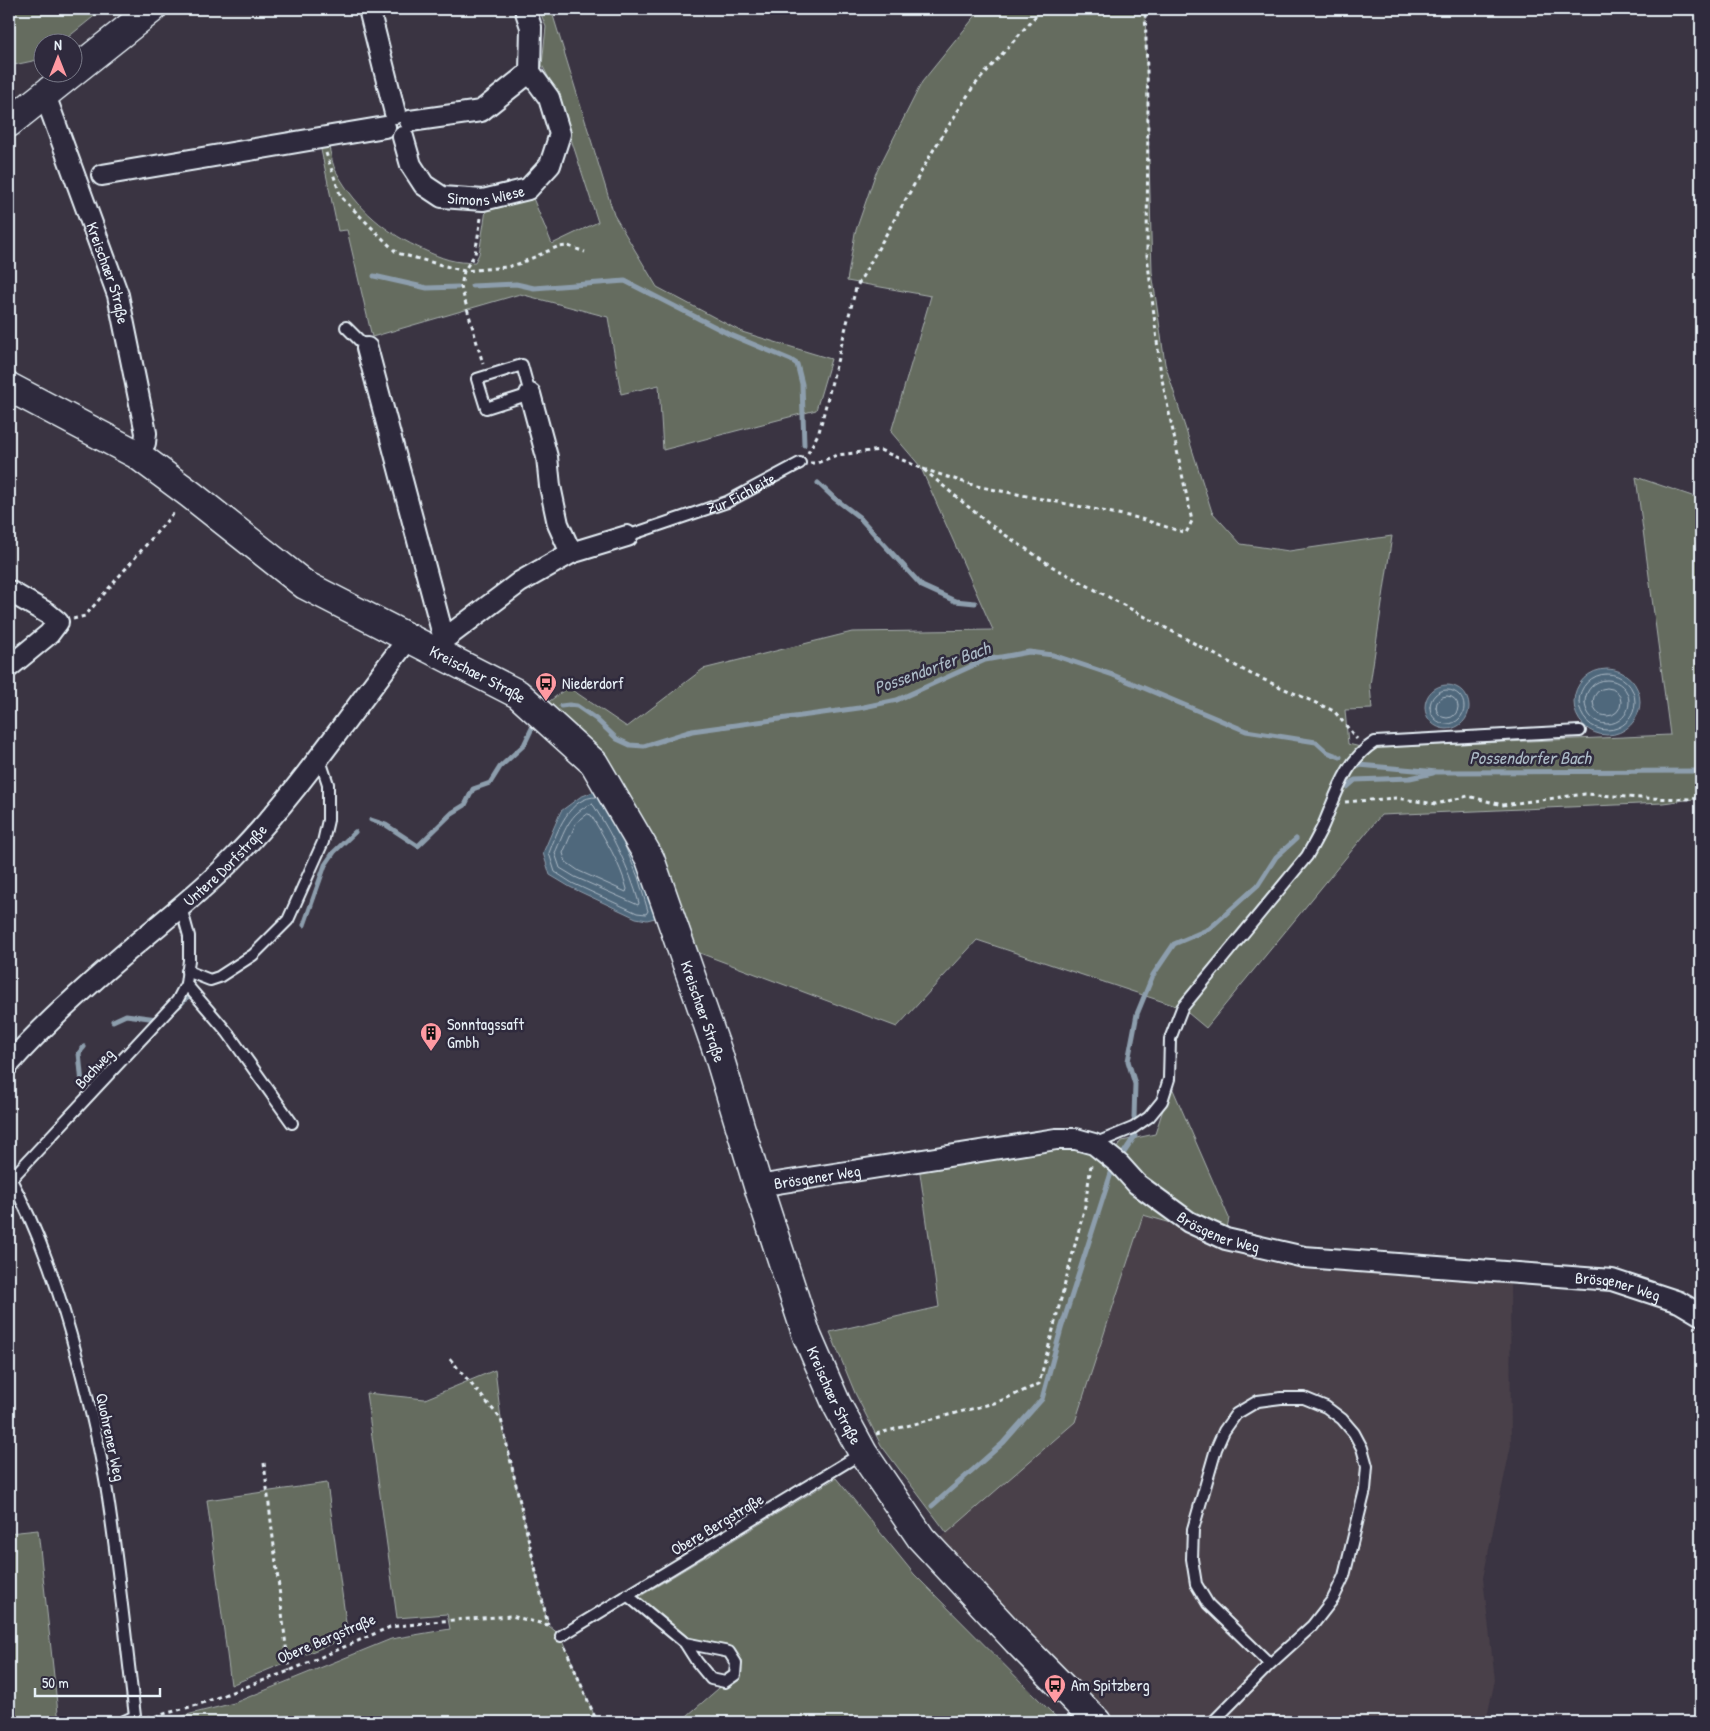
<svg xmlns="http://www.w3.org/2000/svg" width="1710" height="1731" font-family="'Patrick Hand',sans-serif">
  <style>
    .built { fill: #483f48 }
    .green { fill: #656c5f; stroke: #a6aeac }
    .water { fill: #50677b; stroke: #8d9ead }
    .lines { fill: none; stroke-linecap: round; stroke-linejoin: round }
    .shore { stroke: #abbac6; stroke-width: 1 }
    .stream { stroke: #8d9ead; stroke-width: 5 }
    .lane-casing { stroke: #e8f1f8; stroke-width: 14 }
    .street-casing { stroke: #e8f1f8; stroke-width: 24 }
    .secondary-casing { stroke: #e8f1f8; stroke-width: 31 }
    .path { stroke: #e8f1f8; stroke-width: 3; stroke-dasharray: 4 4; stroke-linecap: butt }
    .lane { stroke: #2f2a3d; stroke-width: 10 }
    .street { stroke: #2f2a3d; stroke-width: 20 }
    .secondary { stroke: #2f2a3d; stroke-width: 28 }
    .labels { text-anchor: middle; stroke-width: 5; stroke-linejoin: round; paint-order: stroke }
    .street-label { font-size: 16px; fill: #e8f1f8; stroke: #2f2a3d }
    .poi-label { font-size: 16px; fill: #e8f1f8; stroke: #2f2a3d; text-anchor: start }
    .water-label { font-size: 18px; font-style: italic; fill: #abbac6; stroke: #2f2a3d }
  </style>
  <rect width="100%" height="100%" fill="#3a3442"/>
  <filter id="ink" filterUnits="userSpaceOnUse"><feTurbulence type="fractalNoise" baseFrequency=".02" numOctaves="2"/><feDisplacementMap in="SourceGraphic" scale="10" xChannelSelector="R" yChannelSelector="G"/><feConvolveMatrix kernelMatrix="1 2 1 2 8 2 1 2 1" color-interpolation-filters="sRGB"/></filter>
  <g filter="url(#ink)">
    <!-- built -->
    <path class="built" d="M1143 1215 1226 1239 1510 1273 1511 1445 1483 1578 1495 1680 1486 1722H1111L941 1538 1075 1422Z"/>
    <!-- green -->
    <path class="green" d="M9 9H103L62 42H42V59L9 66Z
      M539 9H551L614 215 657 287 742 332 831 359 816 410 663 450 659 385 621 394 608 317 520 294 372 337 347 230 338 231 320 145 328 144C331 153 332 165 337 173 357 209 387 234 424 250 441 258 456 264 475 262L479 254 487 204 530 191 552 244 598 222 572 142 562 103 542 65 546 27Z
      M981 9H1145L1152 272 1165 364 1212 512 1241 544 1289 551 1392 536 1370 685 1372 709 1345 710 1348 744 1365 748 1670 735 1636 477 1701 499V798L1663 803 1381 815 1206 1028 1182 1008 977 940 897 1027 681 946 650 859 546 704 568 687 627 727 703 669 852 632 993 630 920 466 891 432 931 296 847 281 855 233 875 175 922 82Z
      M1171 1085 1229 1218 1226 1233 1181 1211 1113 1153 1122 1141 1155 1134Z
      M1055 1145 1088 1151 1182 1226 1143 1215 1075 1422 947 1533 881 1445 855 1393 830 1332 939 1307 919 1166Z
      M495 1370 501 1419 548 1625 561 1636 597 1722H159L234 1703 391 1639 450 1629 447 1614 397 1618 366 1393 425 1399Z
      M836 1478 914 1574 1061 1722H680L734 1675 729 1652 685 1643 634 1600Z
      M327 1483 348 1637 231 1685 207 1500Z
      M38 1530 59 1722H9V1533Z"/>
    <!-- water -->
    <path class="water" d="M1574 702a33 33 0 1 1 66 0a33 33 0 1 1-66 0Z
      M1425 707a22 22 0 1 1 44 0a22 22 0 1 1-44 0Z
      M598 790 628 840 643 875 655 918 647 920 636 918 570 887 550 875 543 853 561 811 580 797Z"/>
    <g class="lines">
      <!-- shore -->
      <path class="shore" d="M1579 702a28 28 0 1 1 56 0a28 28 0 1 1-56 0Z
        M1585 702a22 22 0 1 1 44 0a22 22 0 1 1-44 0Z
        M1593 702a14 14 0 1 1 28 0a14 14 0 1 1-28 0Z
        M1430 707a17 17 0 1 1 34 0a17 17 0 1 1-34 0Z
        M1436 707a11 11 0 1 1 22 0a11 11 0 1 1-22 0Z
        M597 797C569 796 557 832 549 853L555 872 572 883 637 913 646 914 648 911 638 877 624 844
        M592 804 594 806C613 837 629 867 639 903L638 905 575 877 560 868 555 853C564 833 569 812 592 804Z
        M588 814 591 815C605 839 620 863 627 889L626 892 579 871 566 862 563 853 576 823Z"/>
      <!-- stream -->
      <path class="stream" d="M374 276 427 288 458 287
        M472 286 516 284 534 288 625 281 731 335 791 360 797 364 802 384 804 445
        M818 483 834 498 859 517 922 586 955 601 975 603
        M561 706 569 705 577 706 596 719 617 739 630 745 644 746 692 731 859 708 897 700 985 660 1029 652 1053 655 1113 675 1246 731 1316 742 1327 752 1340 757
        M1359 765 1437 772 1701 771
        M1347 787 1355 780 1410 778 1433 773
        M371 820 386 825 418 846 452 813 465 805 473 789 490 783 500 767 524 745 533 726 538 722
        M304 925 325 865 334 852 355 832
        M179 1006 189 995
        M113 1021 126 1015 157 1019
        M82 1084 79 1053 84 1047
        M1134 1118 1135 1084 1128 1061 1137 1014 1153 975 1174 944 1209 929 1258 885 1276 857 1296 839
        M1123 1154 1135 1136
        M932 1506 1003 1443 1042 1399 1061 1329 1112 1170"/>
      <!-- lane casing -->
      <g class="lane-casing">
        <g id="lane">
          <path d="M346 327 367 348"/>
          <path d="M522 365 530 394 486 408 477 379Z"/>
          <path id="s1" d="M627 536 727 502 800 463"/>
          <path d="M187 971 210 980 219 977 253 955 288 920 323 842 328 820V784L319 757"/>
          <path d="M186 984 228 1033 292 1123"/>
          <path d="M1094 1144 1133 1128 1149 1117 1162 1101 1169 1079 1170 1039 1182 1008 1307 856C1312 847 1317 838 1322 828 1336 797 1344 761 1375 742L1580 731"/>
          <path d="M9 1176C41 1234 61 1297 78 1361 90 1406 101 1452 108 1498 119 1570 126 1644 135 1716L122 1722"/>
          <path d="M11 1179 177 1001 186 984 189 960V936L181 907"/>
          <path d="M627 1595 685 1643 697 1662 711 1679 725 1682 735 1675 736 1663 729 1652 685 1643"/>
          <path d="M561 1636 862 1453"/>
          <path d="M1213 1722 1270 1664 1312 1626 1333 1599 1344 1576 1365 1490 1367 1466 1362 1448 1354 1433 1342 1419 1326 1407 1304 1398H1281L1258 1401 1236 1414 1224 1431 1216 1449 1193 1529 1192 1559 1196 1584 1208 1604 1270 1664"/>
        </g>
      </g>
      <!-- street casing -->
      <g class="street-casing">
        <g id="street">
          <path d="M369 9 395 113"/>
          <path id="s2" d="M45 95 118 295 146 433 145 443 136 454"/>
          <path d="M410 121 481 111 530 72"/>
          <path id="s3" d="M403 137 411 165 424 185 442 197 483 200 528 189 550 165 560 134 549 98 530 72 531 27 525 9"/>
          <path d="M102 175 385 127"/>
          <path d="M367 348 444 639"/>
          <path d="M530 394 547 457 550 486 558 524 571 553"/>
          <path d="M9 591 47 613 58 622 49 634 9 667"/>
          <path d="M435 646 520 582 571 553 627 536"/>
          <path id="s4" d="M9 1064C52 1015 108 967 159 925 185 903 211 882 235 857 299 792 352 710 409 638"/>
          <path id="s5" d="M758 1186 1056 1139H1076L1094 1144 1119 1164 1137 1184 1189 1222 1226 1239 1304 1257 1612 1280 1679 1302 1701 1315"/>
        </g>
      </g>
      <!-- secondary casing -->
      <g class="secondary-casing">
        <g id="secondary">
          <path d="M9 123 152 9"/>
          <path id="s6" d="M9 387 136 454 190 494 305 585 518 694 594 763 650 859 718 1053 758 1186 807 1336 837 1405 863 1453 921 1538 1017 1641 1097 1722"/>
        </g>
      </g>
      <!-- path -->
      <path class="path" d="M326 153 341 197 397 253 464 271 507 267 521 263 557 247 568 246 585 252
        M481 218 475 254 464 271 461 287 483 364
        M808 453 819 432 856 288 934 149 973 87 1042 9
        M810 463H817L837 455 880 450 923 469 989 524 1053 567 1251 674 1334 711 1357 739
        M923 469 976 486 1138 518 1186 533 1192 521 1161 375 1147 255 1148 102 1145 9
        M73 619 85 616 176 510
        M1345 802 1396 798 1436 804 1468 796 1502 805 1585 794 1641 798 1693 799 1701 796
        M450 1359 501 1419 548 1625
        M876 1434 998 1402 1039 1384 1085 1206 1091 1165
        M264 1463 289 1671
        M565 1647 597 1722
        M147 1717H153L197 1705 289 1671 390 1627 441 1621 511 1616 548 1625 551 1628"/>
      <!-- lane -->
      <use href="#lane" class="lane"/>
      <!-- street -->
      <use href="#street" class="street"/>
      <!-- secondary -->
      <use href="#secondary" class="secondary"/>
    </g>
  </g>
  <!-- icons -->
  <defs>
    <g id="bus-pin" transform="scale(1.125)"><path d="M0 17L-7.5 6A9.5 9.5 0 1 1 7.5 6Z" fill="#ff9aa2" stroke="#2f2a3d"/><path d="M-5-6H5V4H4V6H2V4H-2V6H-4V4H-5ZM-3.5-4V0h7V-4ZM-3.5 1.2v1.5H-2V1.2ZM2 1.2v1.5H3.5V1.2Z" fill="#111"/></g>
    <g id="building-pin" transform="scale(1.125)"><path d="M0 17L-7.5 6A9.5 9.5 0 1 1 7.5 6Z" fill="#ff9aa2" stroke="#2f2a3d"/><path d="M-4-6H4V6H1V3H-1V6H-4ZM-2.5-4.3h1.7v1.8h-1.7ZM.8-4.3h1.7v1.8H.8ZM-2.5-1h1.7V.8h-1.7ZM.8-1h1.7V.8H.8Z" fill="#111"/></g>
  </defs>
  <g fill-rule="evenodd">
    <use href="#bus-pin" x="546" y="683"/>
    <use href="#building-pin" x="431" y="1033"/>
    <use href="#bus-pin" x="1055" y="1685"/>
  </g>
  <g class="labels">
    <!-- street labels -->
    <g class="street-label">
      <text dy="6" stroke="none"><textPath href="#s3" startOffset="119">Simons Wiese</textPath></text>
      <text dy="6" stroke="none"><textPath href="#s2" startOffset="189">Kreischaer Straße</textPath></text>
      <text dy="6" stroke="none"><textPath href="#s1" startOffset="122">Zur Eichleite</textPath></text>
      <text dy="6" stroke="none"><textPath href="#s6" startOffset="552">Kreischaer Straße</textPath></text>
      <text dy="6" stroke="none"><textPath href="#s4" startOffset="294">Untere Dorfstraße</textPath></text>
      <text dy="6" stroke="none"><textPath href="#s6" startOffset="972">Kreischaer Straße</textPath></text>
      <text transform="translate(94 1068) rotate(-47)" y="6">Bachweg</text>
      <text dy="6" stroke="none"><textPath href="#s5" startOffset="60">Brösgener Weg</textPath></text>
      <text dy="6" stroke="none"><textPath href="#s5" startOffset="495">Brösgener Weg</textPath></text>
      <text dy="6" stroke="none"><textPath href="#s5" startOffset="900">Brösgener Weg</textPath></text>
      <text dy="6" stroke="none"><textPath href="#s6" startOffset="1378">Kreischaer Straße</textPath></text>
      <text transform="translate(111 1437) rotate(78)" y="6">Quohrener Weg</text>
      <text transform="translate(717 1524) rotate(-31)" y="6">Obere Bergstraße</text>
      <text transform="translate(326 1638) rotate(-23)" y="6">Obere Bergstraße</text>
    </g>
    <!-- poi labels -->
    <g class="poi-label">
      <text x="562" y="689">Niederdorf</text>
      <text x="447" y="1030">Sonntagssaft<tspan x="447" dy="18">Gmbh</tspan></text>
      <text x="1071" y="1691">Am Spitzberg</text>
    </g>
    <!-- water labels -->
    <g class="water-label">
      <text transform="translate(932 668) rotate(-20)" y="6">Possendorfer Bach</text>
      <text x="1530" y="764">Possendorfer Bach</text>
    </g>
  </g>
  <!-- margin -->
  <rect width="1710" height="1731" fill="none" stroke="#2f2a3d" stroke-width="30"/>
  <rect x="15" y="15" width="1680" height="1701" fill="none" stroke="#e8f1f8" stroke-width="2" filter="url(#ink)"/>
  <!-- north arrow -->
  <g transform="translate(58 58)"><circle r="24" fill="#2f2a3d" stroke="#797a88"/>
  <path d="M0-4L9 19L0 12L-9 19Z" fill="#ff9aa2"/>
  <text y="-8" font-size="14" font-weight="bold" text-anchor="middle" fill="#e8f1f8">N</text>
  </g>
  <!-- scale -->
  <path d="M35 1688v8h125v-8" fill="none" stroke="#e8f1f8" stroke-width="2.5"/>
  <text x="42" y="1688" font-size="15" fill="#e8f1f8" stroke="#2f2a3d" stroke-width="4" paint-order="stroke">50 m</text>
</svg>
